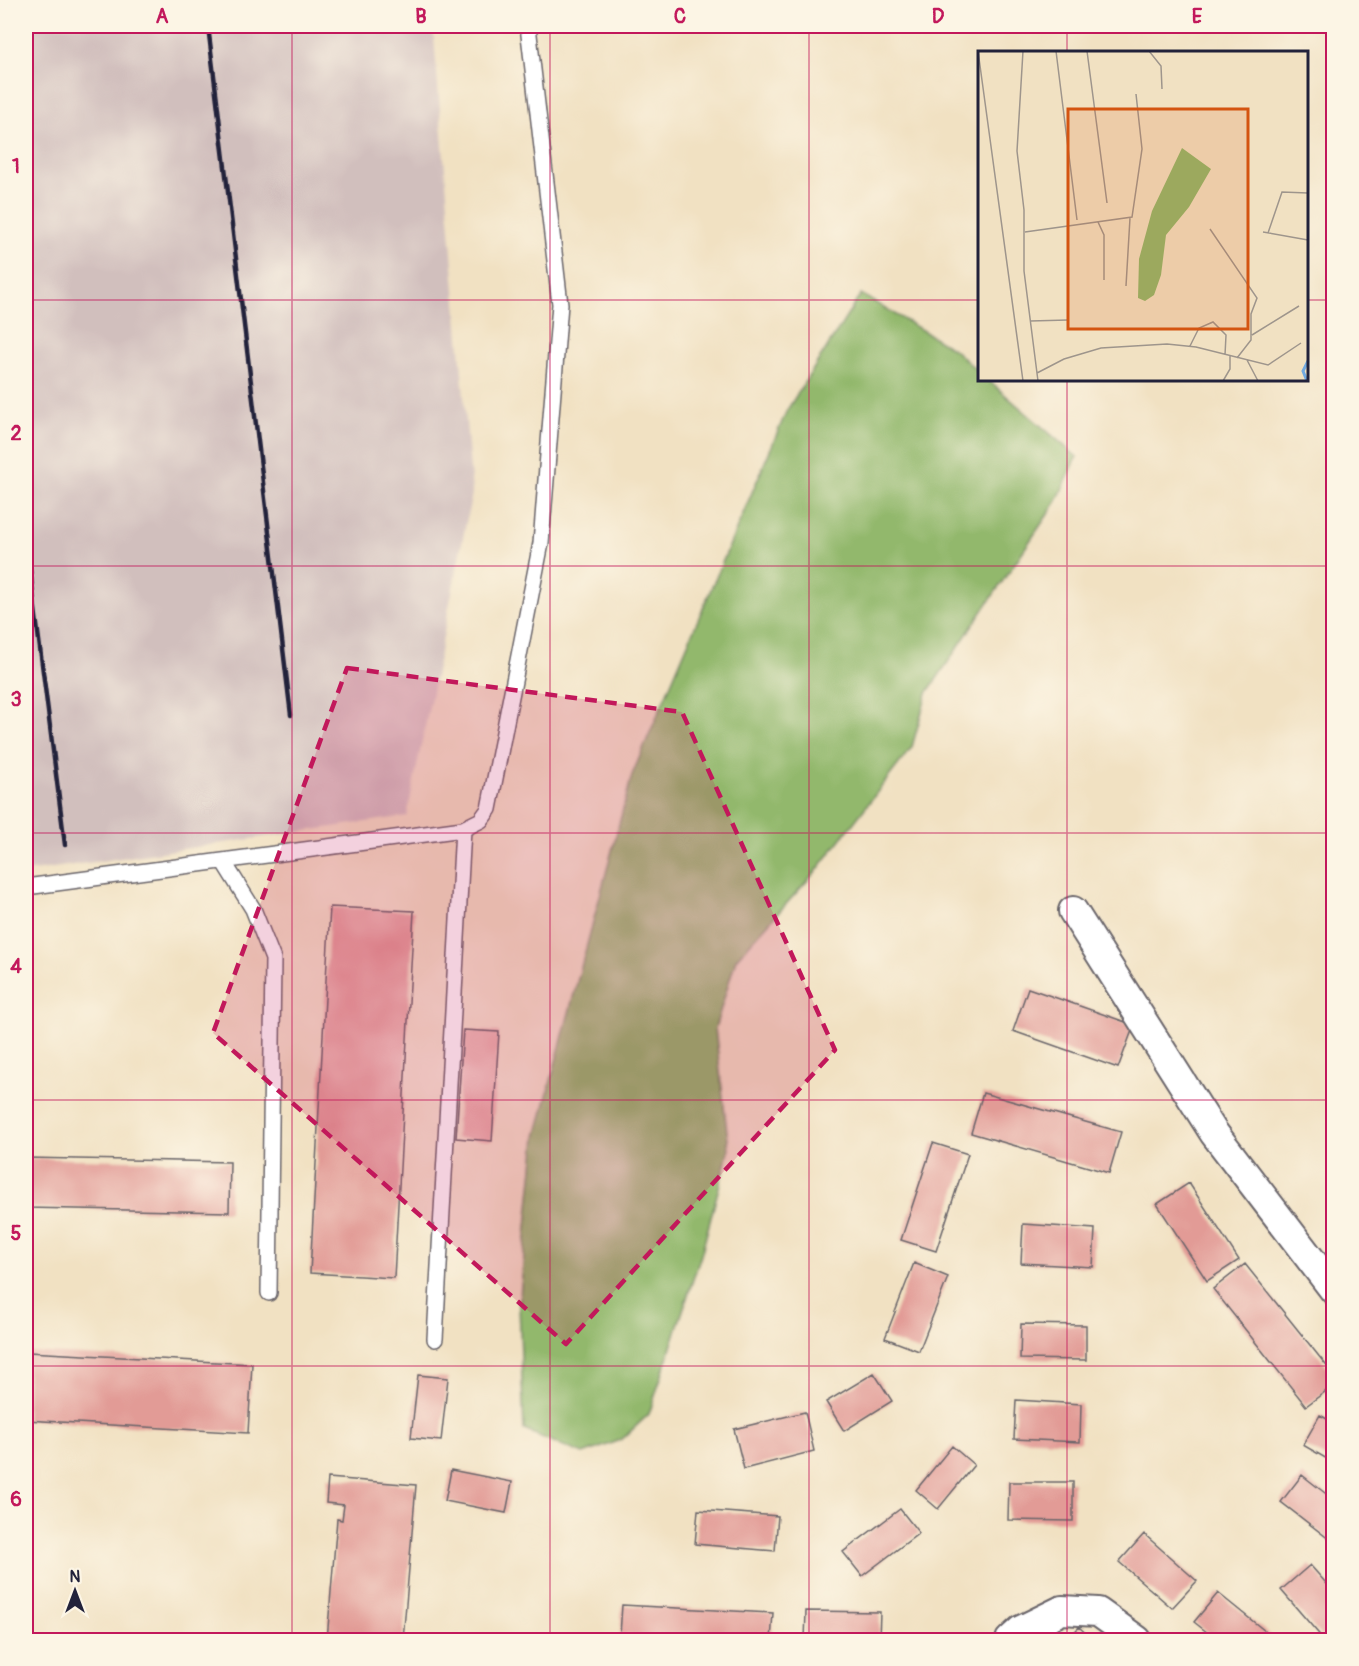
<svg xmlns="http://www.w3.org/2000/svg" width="1359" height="1666" font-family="Pangolin,sans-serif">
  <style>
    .industrial { fill: #d1bfbd }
    .forest { fill: #92b86c; stroke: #5a6d54; stroke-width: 1.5 }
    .building { fill: #e29b96 }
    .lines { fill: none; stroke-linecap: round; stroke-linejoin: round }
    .lane-casing { stroke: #6a656a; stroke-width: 18 }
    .street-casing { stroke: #6a656a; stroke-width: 32 }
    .lane { stroke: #fff; stroke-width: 15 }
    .street { stroke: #fff; stroke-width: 28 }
    .rail { stroke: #22223b; stroke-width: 4.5 }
    .marked { fill: #c2185b; fill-opacity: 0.2; stroke: #c2185b; stroke-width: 4.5; stroke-dasharray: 12 8; stroke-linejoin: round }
    .grid { fill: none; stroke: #c2185b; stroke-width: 1.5; stroke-opacity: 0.55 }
    .inset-river { fill: none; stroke: #72aae1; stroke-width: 3 }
    .inset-road { fill: none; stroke: #9e958c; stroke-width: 1.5 }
    .view { fill: #d45411; fill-opacity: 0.15; stroke: #d45411; stroke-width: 3 }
    .inset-edge { fill: none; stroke: #22223b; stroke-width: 3 }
    .neatline { fill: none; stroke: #c2185b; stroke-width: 2 }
    .grid-label { font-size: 20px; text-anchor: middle; font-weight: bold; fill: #c2185b }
  </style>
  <rect width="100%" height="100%" fill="#fcf5e5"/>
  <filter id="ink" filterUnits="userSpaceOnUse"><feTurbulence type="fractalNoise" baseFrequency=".0167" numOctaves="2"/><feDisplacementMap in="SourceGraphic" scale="12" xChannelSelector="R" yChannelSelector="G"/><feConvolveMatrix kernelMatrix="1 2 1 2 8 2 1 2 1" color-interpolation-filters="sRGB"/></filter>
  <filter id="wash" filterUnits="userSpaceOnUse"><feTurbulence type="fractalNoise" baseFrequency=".008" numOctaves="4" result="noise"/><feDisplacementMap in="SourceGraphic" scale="24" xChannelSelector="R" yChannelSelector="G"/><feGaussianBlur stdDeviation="1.35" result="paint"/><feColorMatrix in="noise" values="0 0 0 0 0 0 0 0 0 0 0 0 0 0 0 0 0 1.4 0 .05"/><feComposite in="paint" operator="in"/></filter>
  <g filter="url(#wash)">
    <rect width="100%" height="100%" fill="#f1e1c2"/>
    <!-- industrial -->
    <path class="industrial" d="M26 26H433L472 493 407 816 26 872Z"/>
    <!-- forest -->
    <path class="forest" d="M861 294 952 348 979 372 980 380H988L1077 457 1057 501 927 693 912 747 818 869 736 959 715 1028 729 1149 701 1255 649 1414 621 1440 583 1454 524 1430 519 1305 536 1137 632 775 787 410Z"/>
    <g id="blocks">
      <!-- building -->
      <path class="building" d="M330 907 414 911 394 1278 310 1273Z
        M1028 988 1134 1025 1118 1068 1013 1031Z
        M463 1030 499 1032 492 1141 456 1138Z
        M983 1093 1121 1132 1109 1173 971 1133Z
        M933 1143 968 1154 936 1251 901 1240Z
        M26 1158 230 1162 229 1212 26 1208Z
        M1189 1183 1239 1260 1207 1281 1157 1204Z
        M1023 1224 1095 1229 1093 1267 1021 1263Z
        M914 1263 948 1277 919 1351 885 1338Z
        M1245 1264 1334 1375V1385L1306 1406 1213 1289Z
        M1021 1324 1086 1325V1360L1020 1359Z
        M28 1352 252 1364 248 1433 26 1420Z
        M874 1373 892 1401 844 1431 826 1402Z
        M418 1375 448 1378 441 1441 411 1438Z
        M1016 1400 1081 1404 1080 1442 1014 1439Z
        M805 1412 814 1451 744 1469 734 1429Z
        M1320 1415 1334 1423V1463L1303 1445Z
        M952 1446 974 1465 938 1509 916 1490Z
        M451 1470 512 1482 506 1513 445 1501Z
        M1302 1475 1334 1500V1543L1281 1502Z
        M328 1478 416 1485 403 1640H327L337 1519 342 1520 344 1505 326 1503Z
        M1009 1482H1073V1521L1008 1520Z
        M900 1509 919 1533 862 1576 843 1552Z
        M698 1510 778 1516 775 1551 695 1544Z
        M1144 1534 1197 1581 1172 1608 1119 1562Z
        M1310 1565 1334 1592V1638L1330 1640H1324L1281 1590Z
        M1218 1593 1276 1640H1217L1194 1622Z
        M622 1605 773 1613 771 1640H712L620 1635Z
        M806 1611 880 1612 879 1640H805Z
        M1079 1627 1093 1640H1067Z"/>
    </g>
  </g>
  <g filter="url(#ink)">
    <use href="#blocks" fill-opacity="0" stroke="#6a656a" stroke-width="1.5"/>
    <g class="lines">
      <!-- lane casing -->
      <g class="lane-casing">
        <path id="lane" d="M223 861 253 909 273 959 269 1293
          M26 887 463 829 481 820 489 809 541 543 560 304 528 26
          M435 1339 463 829"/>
      </g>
      <!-- street casing -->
      <g class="street-casing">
        <path id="street" d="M1073 911 1214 1133 1334 1290
          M1010 1640 1021 1630 1062 1610 1098 1612 1137 1640"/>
      </g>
      <!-- lane -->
      <use href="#lane" class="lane"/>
      <!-- street -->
      <use href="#street" class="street"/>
      <!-- rail -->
      <path class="rail" d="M208 26 291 715
        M26 538 65 845"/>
    </g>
  </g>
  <!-- marked area -->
  <path class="marked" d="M347 668 682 712 835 1050 566 1344 213 1033Z"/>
  <!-- grid -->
  <path class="grid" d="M292 26V1640M550 26V1640M809 26V1640M1067 26V52M26 300H980M1306 300H1334M1067 380V1640M26 566H1334M26 833H1334M26 1100H1334M26 1366H1334"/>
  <!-- overview -->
  <g transform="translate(978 51)">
    <rect width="330" height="330" fill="#f1e1c2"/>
    <path d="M204 97 233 118 211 156 188 184 183 224 176 244 167 250 160 247 161 208 174 160Z" fill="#92b86c"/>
    <path class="inset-river" d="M329 330 325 320 330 310"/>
    <path class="inset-road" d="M0 0 45 330M45 0 39 100 46 159V220L60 330M78 0 99 169M109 0 129 152M171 0 183 15 184 38M120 171 126 184V229M232 178 279 247 273 263V289L259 307M47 181 154 166 164 98 158 43M285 181 330 189M290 182 304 141 330 142M148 235 152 167M52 270 90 269M274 284 321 255M212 295 221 277 235 271 248 284 247 304M269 309 280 330M59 322 86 308 123 297 189 293 218 296 290 314 323 292M245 330 252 318V305"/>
    <path class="view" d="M90 58H270V278H90Z"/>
    <rect width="330" height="330" class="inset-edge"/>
  </g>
  <!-- margin -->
  <rect width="1359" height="1666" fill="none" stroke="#fcf5e5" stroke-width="66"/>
  <!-- north arrow -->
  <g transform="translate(75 1591)" stroke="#fcf5e5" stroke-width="4.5" paint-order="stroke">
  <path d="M0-4.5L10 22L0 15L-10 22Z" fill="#22223b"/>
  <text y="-9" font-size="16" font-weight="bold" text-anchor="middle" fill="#22223b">N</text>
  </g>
  <rect x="33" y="33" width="1293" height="1600" class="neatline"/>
  <g class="grid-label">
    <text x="162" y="23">A</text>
    <text x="421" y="23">B</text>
    <text x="680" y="23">C</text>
    <text x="938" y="23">D</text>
    <text x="1197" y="23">E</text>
    <text x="16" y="173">1</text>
    <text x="16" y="440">2</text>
    <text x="16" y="706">3</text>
    <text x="16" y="973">4</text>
    <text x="16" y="1240">5</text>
    <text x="16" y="1506">6</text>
  </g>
</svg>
